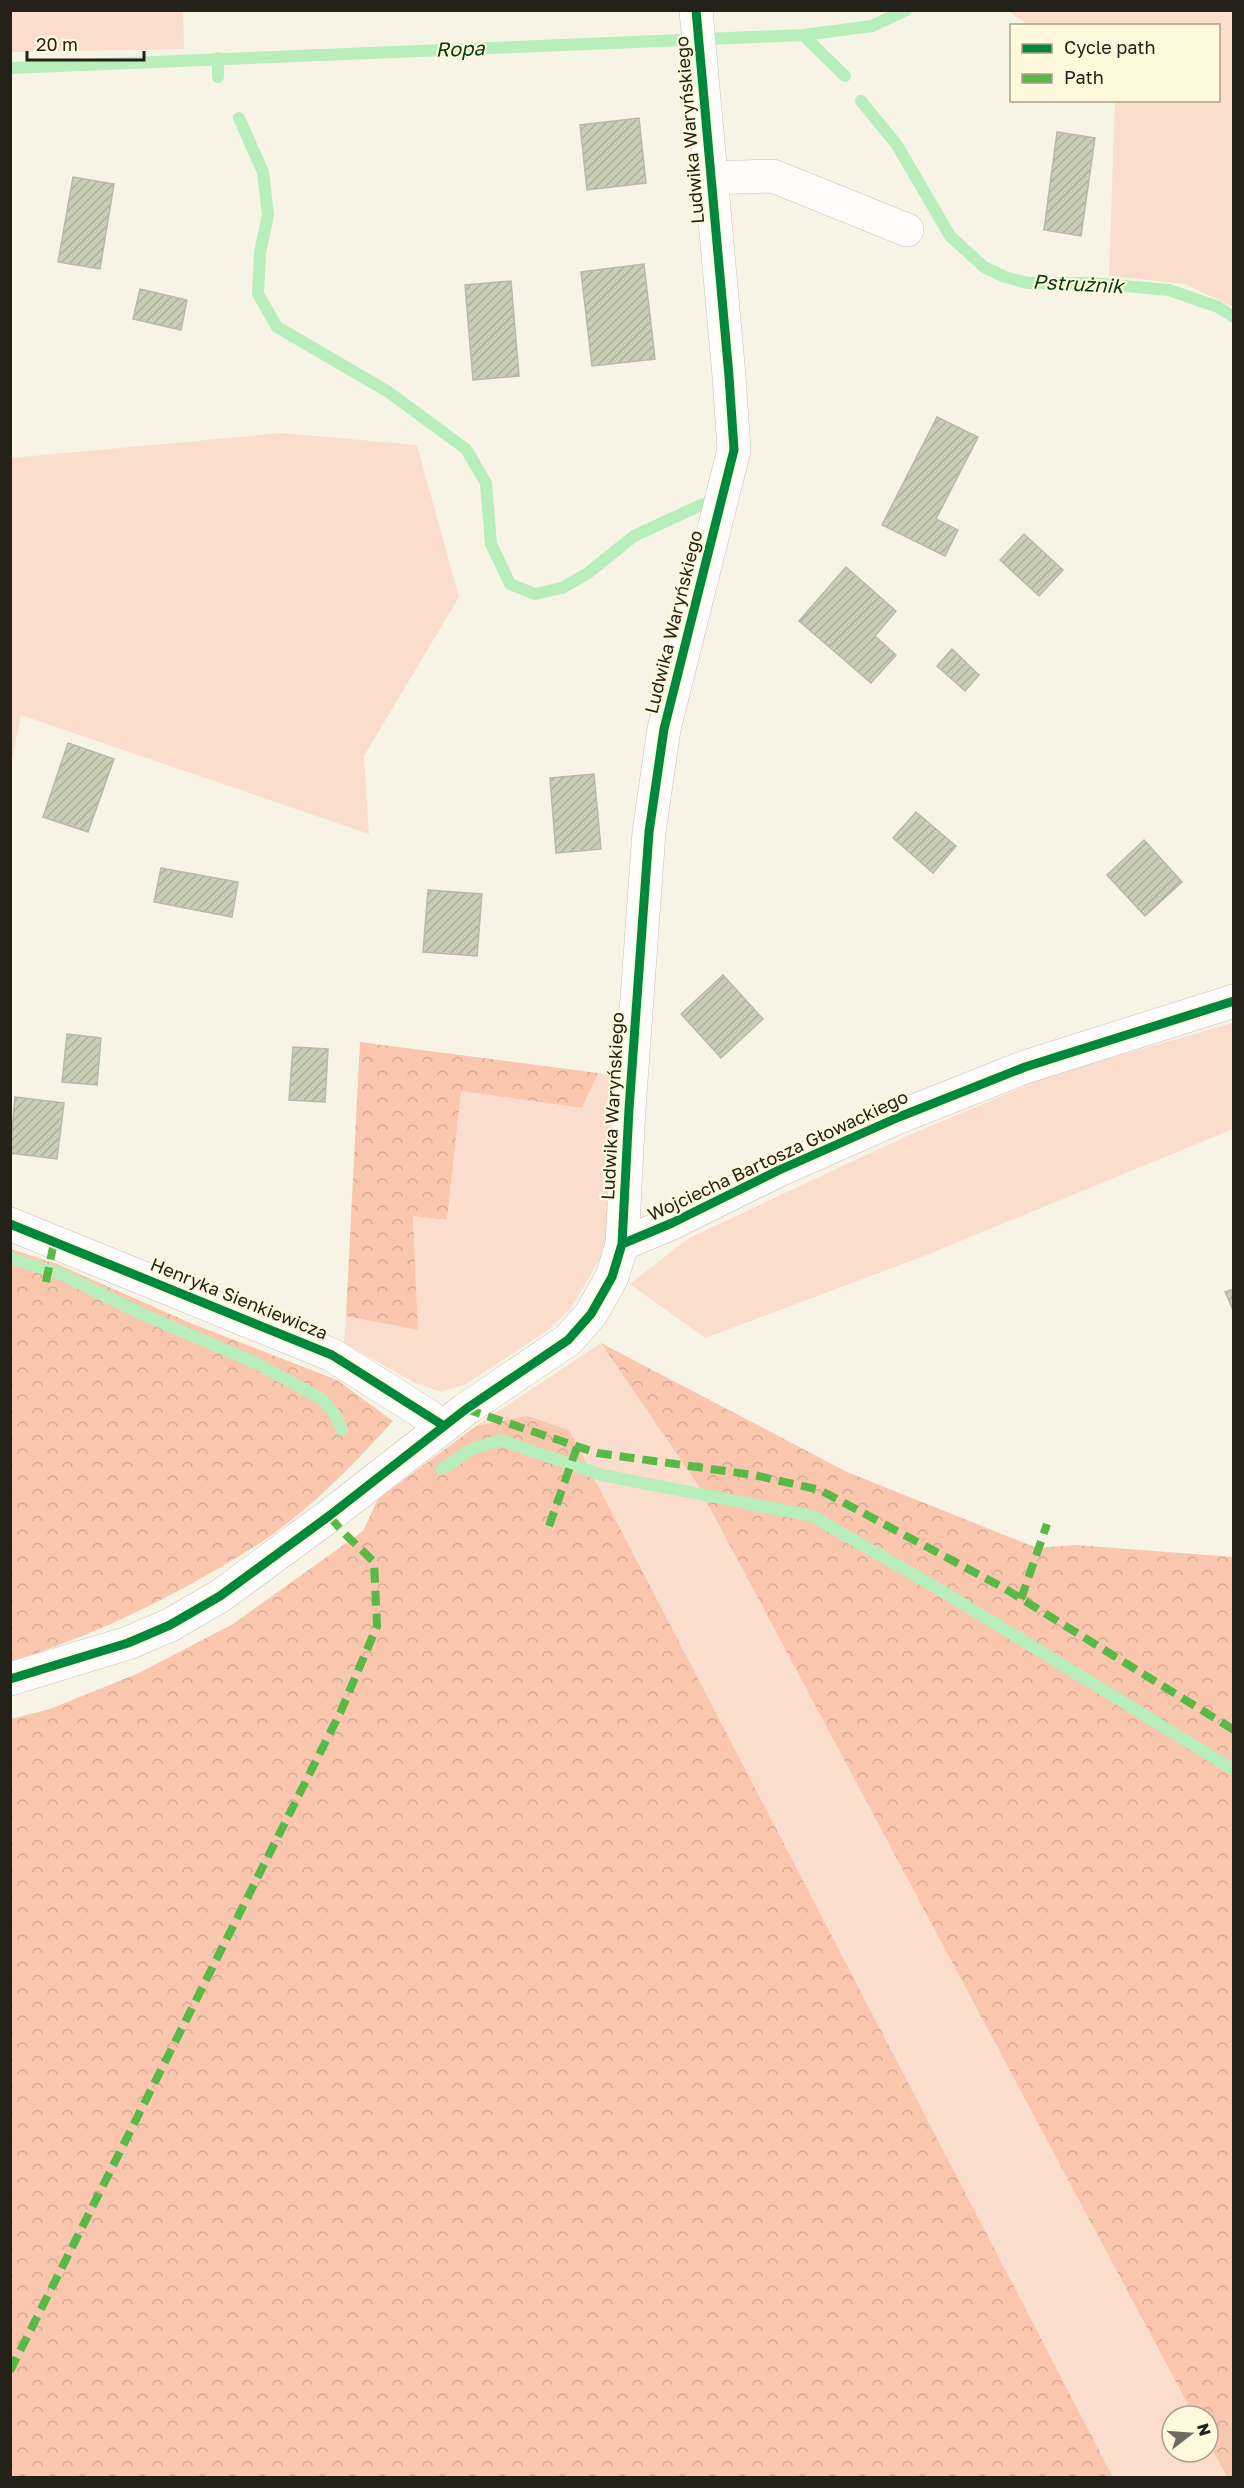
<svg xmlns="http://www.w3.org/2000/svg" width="1244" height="2488" font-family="'Golos Text',sans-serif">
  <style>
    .green { fill: #faddcd }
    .forest { fill: url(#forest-crowns) }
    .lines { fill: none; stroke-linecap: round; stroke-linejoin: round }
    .stream { stroke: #b7eebc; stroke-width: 12 }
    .building { fill: url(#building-hatch); stroke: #b8b8ad; stroke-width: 1.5 }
    .street-casing { stroke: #c4c1b6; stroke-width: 34 }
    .street { stroke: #fefdfb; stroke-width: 33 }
    .quiet { stroke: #58b947; stroke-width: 8; stroke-dasharray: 15 8; stroke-linecap: butt }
    .cycleway-casing { stroke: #fff8dd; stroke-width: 13 }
    .cycleway { stroke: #00873e; stroke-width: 9 }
    .labels { text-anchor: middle; stroke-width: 4.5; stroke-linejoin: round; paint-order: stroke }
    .street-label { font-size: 18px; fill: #242218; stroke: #fff8dd }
    .water-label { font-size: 20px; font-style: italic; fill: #02411a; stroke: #fff8dd }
  </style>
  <defs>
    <pattern id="forest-crowns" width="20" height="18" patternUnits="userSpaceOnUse" patternTransform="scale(1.5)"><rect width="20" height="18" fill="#fac6ae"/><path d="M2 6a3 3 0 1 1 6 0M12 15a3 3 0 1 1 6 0" fill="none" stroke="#d6aa95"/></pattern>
    <pattern id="building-hatch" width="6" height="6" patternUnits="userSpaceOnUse" patternTransform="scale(1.5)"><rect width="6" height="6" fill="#caceb6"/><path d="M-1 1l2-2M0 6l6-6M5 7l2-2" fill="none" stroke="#adb19c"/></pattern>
  </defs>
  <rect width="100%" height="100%" fill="#f7f4e5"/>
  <!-- green -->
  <path class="green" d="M10 11H183L184 49 11 52Z
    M1009 11H1233V307L1185 284 1109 276 1115 101 1218 100V26L1028 25Z
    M282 433 417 445 459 597 364 756 369 834 21 715 11 764V458Z
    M1233 1023V1129L924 1256 705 1338 630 1284 689 1238 907 1136 1051 1075Z
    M598 1073 618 1075 607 1237 599 1260 571 1308 548 1330 466 1384 441 1392 413 1382 344 1343 346 1316 418 1330 413 1216 447 1220 461 1091 582 1108Z
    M601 1343 696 1482 1194 2416H1172V2452H1208V2442L1227 2477H1113L569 1430 527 1416 476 1426Z"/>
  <!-- forest -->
  <path class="forest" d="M360 1042 598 1073 582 1108 461 1091 447 1220 413 1216 418 1330 346 1316Z
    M11 1249 57 1264 188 1322 337 1380 393 1421C362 1455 331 1488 295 1517 269 1539 237 1558 207 1575 145 1610 79 1641 11 1661Z
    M601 1343 847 1472 1037 1548 1075 1545 1233 1557V2477H1227L1208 2442V2416H1194L696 1482Z
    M527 1416 569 1430 1113 2477H11V1719L50 1709 139 1673 233 1624 363 1531 378 1499 476 1426Z"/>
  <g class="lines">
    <!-- stream -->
    <path class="stream" d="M803 35 845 76
      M218 58V77
      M10 68 803 35 872 26 906 10
      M861 101 897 145 950 236 984 267 1005 277 1028 283H1092L1169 290 1218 307 1234 317
      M239 118 263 172 268 215 260 253 258 294 277 327 387 391 466 449 486 483 491 544 510 584 535 594 562 588 588 573 634 536 703 504
      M10 1258 63 1275 142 1314 256 1363 322 1399 334 1413 342 1430
      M442 1469 472 1449 500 1440 602 1475 812 1516 937 1588 1234 1770"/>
  </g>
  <!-- building -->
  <path class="building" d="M639 118 646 183 587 190 580 125Z
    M1057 132 1095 138 1081 236 1044 230Z
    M73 177 114 184 100 269 58 262Z
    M644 264 655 359 592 366 581 272Z
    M511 281 519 376 473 380 465 285Z
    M140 289 187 300 181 330 133 319Z
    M937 417 978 437 936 519 958 530 945 556 882 525Z
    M1024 534 1063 570 1039 596 1000 560Z
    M846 567 896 611 875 636 896 655 871 683 799 621Z
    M952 649 979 675 965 691 937 666Z
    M68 743 114 759 88 832 43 817Z
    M594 774 601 849 556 853 550 778Z
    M916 812 956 846 933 873 893 838Z
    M1144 840 1182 882 1145 916 1107 875Z
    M161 868 238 882 232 917 154 902Z
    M428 890 482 894 477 956 423 952Z
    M723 975 763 1019 721 1058 681 1014Z
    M67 1034 101 1038 97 1085 62 1082Z
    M293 1047 328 1049 325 1102 289 1100Z
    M15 1097 64 1103 57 1159 10 1153Z
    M1234 1289V1312L1225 1292Z"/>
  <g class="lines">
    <!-- street casing -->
    <g class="street-casing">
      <path id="street" d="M711 178 773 176 907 230
        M10 1224 332 1355 444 1426
        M622 1244 672 1223 777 1171 899 1117 1025 1067 1234 1001
        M10 1679 128 1643 170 1625 220 1596 329 1516 466 1409 568 1340 591 1314 612 1277 622 1244 629 1109 649 832 664 729 734 450 729 376 696 10"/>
    </g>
    <!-- street -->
    <use href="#street" class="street"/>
    <!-- quiet -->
    <path class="quiet" d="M46 1282 54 1242
      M466 1409 597 1453 754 1475 820 1490 1004 1588 1234 1730
      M549 1526 577 1447
      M1021 1599 1047 1524
      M10 2371 341 1711 377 1626 374 1562 344 1533 329 1516"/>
    <!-- cycleway casing -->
    <g class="cycleway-casing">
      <path id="cycleway" d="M10 1224 332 1355 444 1426
        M622 1244 672 1223 777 1171 899 1117 1025 1067 1234 1001
        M10 1679 128 1643 170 1625 220 1596 329 1516 466 1409 568 1340 591 1314 612 1277 622 1244 629 1109 649 832 664 729 734 450 729 376 696 10"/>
    </g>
    <!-- cycleway -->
    <use href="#cycleway" class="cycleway"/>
  </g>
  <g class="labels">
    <!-- street labels -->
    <g class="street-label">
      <text transform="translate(690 130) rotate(-95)" y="6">Ludwika Waryńskiego</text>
      <text transform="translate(674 622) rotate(-76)" y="6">Ludwika Waryńskiego</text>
      <text transform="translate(613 1106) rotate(-87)" y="6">Ludwika Waryńskiego</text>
      <text transform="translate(778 1156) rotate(-25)" y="6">Wojciecha Bartosza Głowackiego</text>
      <text transform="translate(239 1299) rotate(22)" y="6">Henryka Sienkiewicza</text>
    </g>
    <!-- water labels -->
    <g class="water-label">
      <text transform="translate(460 49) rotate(-2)" y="7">Ropa</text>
      <text transform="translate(1078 284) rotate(3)" y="7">Pstrużnik</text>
    </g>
  </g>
  <!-- border -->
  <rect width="1244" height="2488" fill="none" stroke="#242218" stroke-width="24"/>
  <!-- legend -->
  <rect x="1010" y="24" width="210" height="78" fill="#fff8dd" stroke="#a7a28e" stroke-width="1.5"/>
  <rect x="1022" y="44" width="30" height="9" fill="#00873e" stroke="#a7a28e" stroke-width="1.5"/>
  <text x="1064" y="54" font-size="18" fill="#242218">Cycle path</text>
  <rect x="1022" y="74" width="30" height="9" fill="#58b947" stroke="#a7a28e" stroke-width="1.5"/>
  <text x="1064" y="84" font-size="18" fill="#242218">Path</text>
  <!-- north arrow -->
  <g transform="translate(1190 2434) rotate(73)"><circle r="28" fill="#fff8dd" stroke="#a7a28e" stroke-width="1.5"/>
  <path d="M0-4.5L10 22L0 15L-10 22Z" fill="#6e6c60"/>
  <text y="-9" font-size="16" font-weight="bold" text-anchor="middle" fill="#242218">N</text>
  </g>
  <!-- scale -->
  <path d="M27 51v9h117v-9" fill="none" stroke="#242218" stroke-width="3"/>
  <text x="36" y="51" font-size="18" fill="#242218" stroke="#fff8dd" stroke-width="4.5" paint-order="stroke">20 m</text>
</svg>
